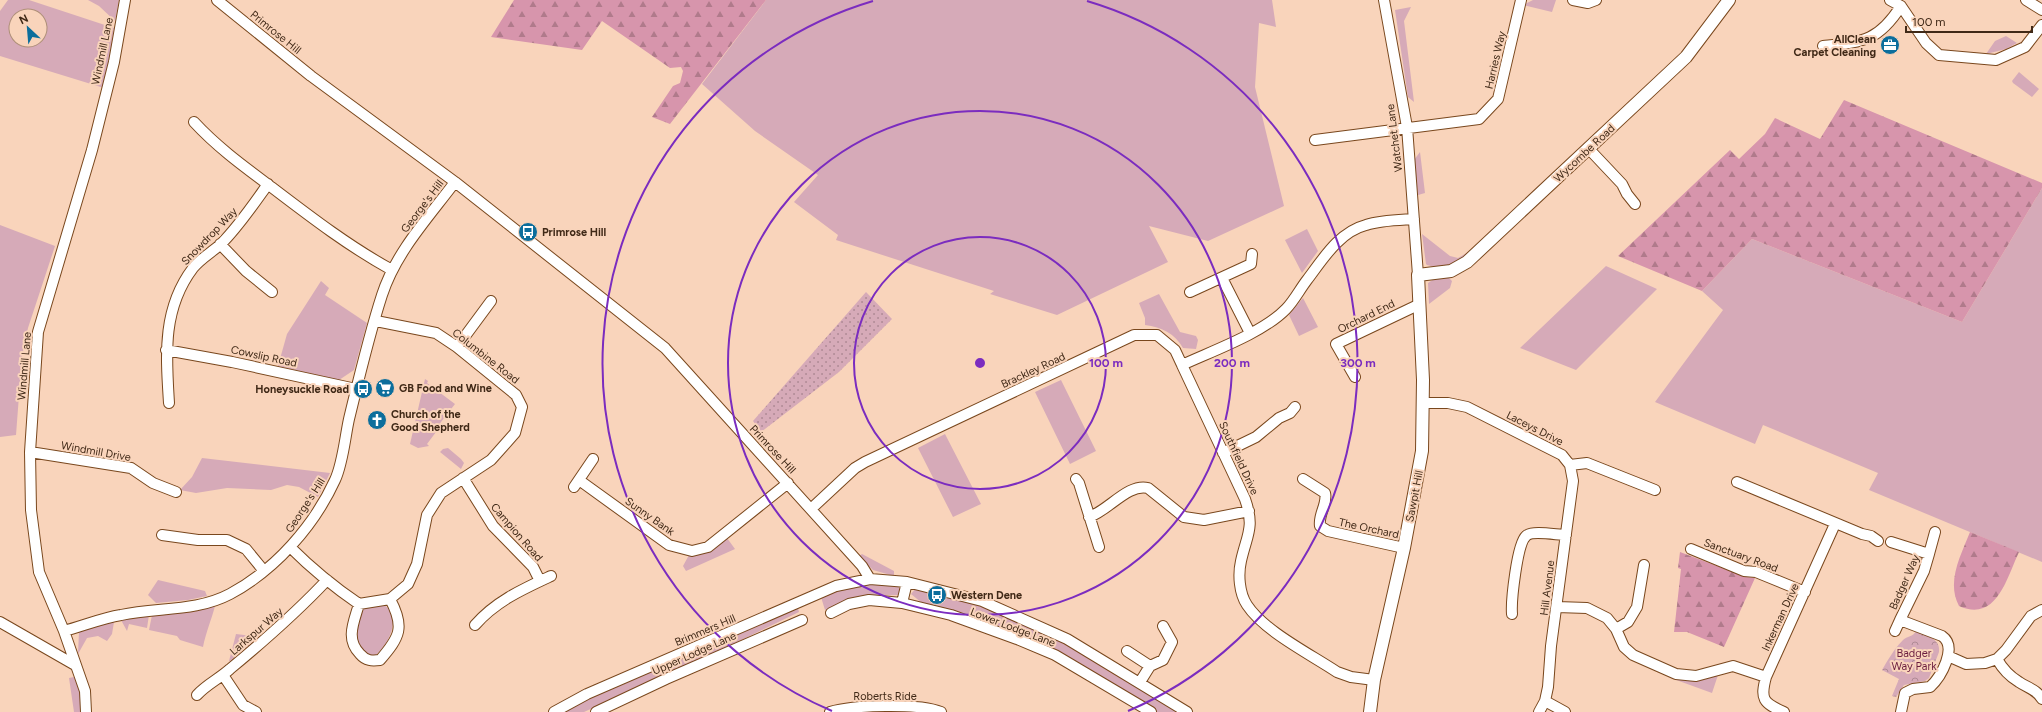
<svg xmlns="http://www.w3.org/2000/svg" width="2042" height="712" font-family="Figtree,sans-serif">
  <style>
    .grass { fill: #d6aab8; fill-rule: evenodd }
    .forest { fill: url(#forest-firs) }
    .park { fill: url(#park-crowns) }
    .garden { fill: url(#garden-dots) }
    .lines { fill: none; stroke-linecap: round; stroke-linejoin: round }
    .minor-casing { stroke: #79471d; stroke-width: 12 }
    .tertiary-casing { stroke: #79471d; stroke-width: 14 }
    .minor { stroke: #fff; stroke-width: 10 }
    .tertiary { stroke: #fff; stroke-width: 12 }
    .ring { fill: none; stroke: #7b2cbf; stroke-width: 2 }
    .labels { text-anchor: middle; stroke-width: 4; stroke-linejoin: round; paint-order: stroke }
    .street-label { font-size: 11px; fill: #402917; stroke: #f9d4bb }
    .poi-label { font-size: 11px; font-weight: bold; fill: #402917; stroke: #f9d4bb; text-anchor: start }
    .park-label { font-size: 11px; fill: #6b1e40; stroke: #f9d4bb }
    .centre { fill: #7b2cbf; stroke: #f9d4bb; stroke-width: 2 }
    .ring-label { font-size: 12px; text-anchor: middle; font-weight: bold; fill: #7b2cbf; stroke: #f9d4bb; stroke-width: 4; stroke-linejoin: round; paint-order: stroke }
  </style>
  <defs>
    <pattern id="forest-firs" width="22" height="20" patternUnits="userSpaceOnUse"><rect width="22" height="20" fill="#d795ac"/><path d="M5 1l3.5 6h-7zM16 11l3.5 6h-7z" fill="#b07a8b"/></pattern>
    <pattern id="park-crowns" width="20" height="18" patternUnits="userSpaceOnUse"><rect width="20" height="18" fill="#d6aab8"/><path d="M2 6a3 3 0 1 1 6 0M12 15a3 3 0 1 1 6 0" fill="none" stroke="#af8a95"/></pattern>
    <pattern id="garden-dots" width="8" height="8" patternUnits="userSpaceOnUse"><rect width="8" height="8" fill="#d6aab8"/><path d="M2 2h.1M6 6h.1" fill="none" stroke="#af8a95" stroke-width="1.8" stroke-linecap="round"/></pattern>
  </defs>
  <rect width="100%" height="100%" fill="#f9d4bb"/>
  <!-- grass -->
  <path class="grass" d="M8 0H29L114 28 104 88 0 56V11ZM16 16H40V40H16Z
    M88 0H119L115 21 99 6Z
    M766 0H1272L1276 27 1259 23 1255 87 1284 206 1208 241 1149 226 1168 262 1057 315 990 294 994 291 836 240 838 235 794 202 818 175 755 131 702 84Z
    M1533 0H1556L1552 12 1523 5Z
    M1411 7 1404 21 1414 102 1408 97 1395 10Z
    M2006 36 2017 43 2006 49 1986 54 1995 41Z
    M2019 72 2039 89 2032 97 2013 83 2012 81Z
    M1420 152 1425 193 1418 195 1414 160Z
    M2042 188V562L1869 490 1878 473 1763 425 1755 444 1655 402 1723 310 1702 291 1752 239 1962 322Z
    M0 225 55 246 28 328 22 356 16 435 0 437Z
    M1307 229 1318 251 1302 273 1285 240Z
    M1422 234 1450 256 1458 258 1470 251 1471 252C1457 262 1445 271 1427 265L1426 264Z
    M1606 266 1657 289 1576 370 1520 348Z
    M1447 276 1452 281 1450 288 1429 304 1428 283 1434 279Z
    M321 281 329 288 325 295 367 323 354 370 339 380 278 366 287 334Z
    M1159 294 1180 332 1196 336 1198 340 1196 349 1183 348C1175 334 1162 327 1145 325V318L1139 303Z
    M1303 298 1318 327 1299 336 1289 315Z
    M425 379 428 381 427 383 455 404 434 431 436 432 427 444 429 446 418 448 410 444Z
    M1061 380 1096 451 1070 464 1035 392Z
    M945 434 981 504 953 517 918 448Z
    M448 448 461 459 464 463 461 469 440 452 443 449Z
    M202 458 330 473 318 497 299 487 287 485 271 490 227 488 196 493 180 490 192 477Z
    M727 538 735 549 686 571 683 566 689 555Z
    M862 554 894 571V576L873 570 859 556Z
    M158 580 205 591 207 596 188 600 156 603 148 595Z
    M871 584 899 586 900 591 898 595 860 596 825 610 821 597 842 589Z
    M916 588 953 597 997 612 1061 639 1179 712H1156L1099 676 976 619 922 603 911 594Z
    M381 603 391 610C397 627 388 644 375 656 347 651 354 626 365 606Z
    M215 606C211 621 206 632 203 647L180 640 177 636 149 630 152 615 193 612Z
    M798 608 799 612 725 648 584 712H559L711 643Z
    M149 615 147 628 129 624 127 631 121 620Z
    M114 622 112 634 107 641 98 636 87 638 78 654 79 632 84 628Z
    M236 634 259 637 230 661H229Z
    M1718 675 1712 693 1668 677 1689 681Z
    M74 677 80 692 82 712H74L69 678Z"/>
  <!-- forest -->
  <path class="forest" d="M514 0H766L670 124 652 117 673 86 680 83 683 71 681 67 670 68 602 21 582 50 491 37Z
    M1844 100 2042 183V188L1962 322 1752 239 1702 291 1618 256 1730 150 1739 159 1765 134 1775 118 1820 139Z
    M1970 532 2019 552C2007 577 1997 623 1959 606 1946 582 1961 555 1970 532Z
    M1680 552 1746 577 1755 578 1724 647 1687 632H1674L1681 569 1678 568Z"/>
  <!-- park -->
  <path class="park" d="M1916 631C1926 635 1941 639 1939 652L1929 678 1925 681 1904 685 1896 697 1892 696 1899 679 1882 670C1888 660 1894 649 1903 640 1907 636 1913 637 1916 631Z"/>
  <!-- garden -->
  <path class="garden" d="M866 292 892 319 839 372 761 432 753 421Z"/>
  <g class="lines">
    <!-- minor casing -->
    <g class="minor-casing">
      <path id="minor" d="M217 0 311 76 455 182 665 348 862 566 870 579
        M1384 0 1407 127 1418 275
        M1573 0 1588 3 1596 0
        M1890 0 1901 6 1926 43 1939 55 1996 60 2025 47 2042 25
        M2026 0 2042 10
        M1823 46C1862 42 1878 42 1901 6
        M194 122C218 148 246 168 274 189 312 218 350 247 392 270
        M1315 140 1479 119 1498 99 1521 0
        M1588 148 1622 184 1627 194 1635 204
        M220 244 246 271 272 292
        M1222 278 1250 333
        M1190 292 1251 264 1252 254
        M457 347 491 301
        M166 350 232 362 356 389
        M1182 365 1245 499C1255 528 1247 534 1241 561 1238 574 1239 593 1247 605 1264 631 1310 654 1337 672L1351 677 1374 680
        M1355 377 1336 344 1420 304
        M169 403C166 355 162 309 193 268 200 259 212 252 221 244 239 226 253 205 268 184
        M1423 403H1448L1467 407 1562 455 1570 465 1587 463 1655 490
        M30 452 131 468 153 483 176 492
        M1223 453 1256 437 1279 418 1290 413 1295 407
        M463 478 493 526 533 567 540 581
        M1076 479 1079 483 1099 547
        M1303 479 1325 493C1328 504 1318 514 1320 526L1328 531 1404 548
        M579 480 669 545 692 551 708 547 788 483
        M1737 482 1862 534 1871 536 1878 541
        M574 487 593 459
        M811 509 855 468 865 462 1134 335H1157L1175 350 1182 365C1212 351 1263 333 1286 309 1294 301 1300 289 1307 280 1323 259 1339 232 1366 225 1381 220 1398 220 1414 219
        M1089 517C1108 511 1128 483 1148 488L1184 517 1204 520 1249 511
        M162 535 198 540H227L246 549 264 571
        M1891 542 1929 554 1924 571 1900 620 1942 636C1958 647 1941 677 1930 687L1913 689 1905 693 1901 712
        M290 547C311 568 334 587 359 604L390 599 408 584 417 564 427 515 441 493 491 460 515 433 522 407 516 395 457 347 436 333 376 321
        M1691 549 1744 571 1756 572 1805 592
        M1929 554 1935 532
        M902 603 907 582
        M359 604C354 622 345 639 360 654 366 661 372 661 380 660 400 637 405 627 390 599
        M1557 607 1587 608 1607 618 1616 629 1624 647 1633 655 1676 674 1696 676 1733 666 1766 677
        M831 613 849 604 869 600 902 603 951 615 1017 639 1055 655 1151 712
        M1512 614C1511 601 1517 544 1526 536 1532 530 1557 535 1566 535
        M0 622 75 665
        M475 625C496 601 523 589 551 576
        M1616 629 1628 622 1637 607 1644 565
        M64 631C83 626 102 618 121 615 158 607 196 612 230 594 275 570 314 526 335 480 343 463 345 437 349 419 359 378 369 335 382 295 396 252 428 218 455 182
        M1895 631 1900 620
        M1127 651 1150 666
        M1948 656 1966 664 1985 663 1997 659 2006 650 2031 616 2042 610
        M1997 659C2002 668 2009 676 2019 682 2028 688 2036 689 2042 699
        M223 675 243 705 256 712
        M1140 682 1150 666 1163 660 1172 642 1163 626
        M197 695C207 684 219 679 230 669 265 640 296 613 327 580
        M1545 701 1565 712
        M86 712 85 691 64 631 39 572 31 510 30 452 38 332 92 150 114 62 125 0
        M554 712 587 694 836 586 870 579 907 582 982 601 1067 639 1187 712
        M596 712 666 679 802 620
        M830 712C853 705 919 703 941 712
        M1539 712 1545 701 1548 687 1551 646 1573 481 1570 465
        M1784 712C1763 703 1760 699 1766 677L1835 524"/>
    </g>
    <!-- tertiary casing -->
    <g class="tertiary-casing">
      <path id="tertiary" d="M1370 712 1374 680 1404 548 1422 451 1423 380 1418 275 1451 271 1467 262 1686 57 1729 0"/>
    </g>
    <!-- minor -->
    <use href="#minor" class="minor"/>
    <!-- tertiary -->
    <use href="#tertiary" class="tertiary"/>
  </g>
  <!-- distance rings -->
  <g class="ring">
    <circle cx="980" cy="363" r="126"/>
    <circle cx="980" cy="363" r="252"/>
    <path d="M832 711A378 378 0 0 1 873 1M1087 1A378 378 0 0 1 1128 711"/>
  </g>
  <!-- icons -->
  <defs>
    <g id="office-disc" transform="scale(1)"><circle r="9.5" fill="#0c6e9c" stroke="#f9d4bb"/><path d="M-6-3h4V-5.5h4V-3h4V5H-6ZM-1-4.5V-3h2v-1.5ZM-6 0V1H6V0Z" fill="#fff"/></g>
    <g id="bus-disc" transform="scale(1)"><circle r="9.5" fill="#0c6e9c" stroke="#f9d4bb"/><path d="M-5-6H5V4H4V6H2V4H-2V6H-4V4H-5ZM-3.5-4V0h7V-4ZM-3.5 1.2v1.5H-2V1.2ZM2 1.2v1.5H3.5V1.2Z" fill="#fff"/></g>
    <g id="supermarket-disc" transform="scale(1)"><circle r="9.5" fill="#0c6e9c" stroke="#f9d4bb"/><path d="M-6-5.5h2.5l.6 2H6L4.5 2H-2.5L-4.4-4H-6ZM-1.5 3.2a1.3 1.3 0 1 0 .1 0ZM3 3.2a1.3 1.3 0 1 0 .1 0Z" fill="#fff"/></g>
    <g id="church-disc" transform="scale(1)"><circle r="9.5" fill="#0c6e9c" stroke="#f9d4bb"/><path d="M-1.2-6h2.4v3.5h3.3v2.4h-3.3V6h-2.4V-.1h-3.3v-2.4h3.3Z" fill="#fff"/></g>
  </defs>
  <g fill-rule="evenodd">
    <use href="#office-disc" x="1890" y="45"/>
    <use href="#bus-disc" x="528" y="232"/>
    <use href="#supermarket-disc" x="385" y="388"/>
    <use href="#bus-disc" x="363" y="389"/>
    <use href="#church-disc" x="377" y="420"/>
    <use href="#bus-disc" x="937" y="595"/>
  </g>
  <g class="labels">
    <!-- street labels -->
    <g class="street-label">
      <text transform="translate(276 32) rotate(39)" y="4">Primrose Hill</text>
      <text transform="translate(102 51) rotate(-78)" y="4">Windmill Lane</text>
      <text transform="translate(1495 60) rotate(-77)" y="4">Harries Way</text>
      <text transform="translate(1394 138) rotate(-97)" y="4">Watchet Lane</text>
      <text transform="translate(1584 153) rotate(-43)" y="4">Wycombe Road</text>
      <text transform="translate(422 206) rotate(-53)" y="4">George's Hill</text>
      <text transform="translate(209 236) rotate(-46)" y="4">Snowdrop Way</text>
      <text transform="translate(1366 316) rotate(-26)" y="4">Orchard End</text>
      <text transform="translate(264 356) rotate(12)" y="4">Cowslip Road</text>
      <text transform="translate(486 356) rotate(38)" y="4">Columbine Road</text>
      <text transform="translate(24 366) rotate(-85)" y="4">Windmill Lane</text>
      <text transform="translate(1033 370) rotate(-25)" y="4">Brackley Road</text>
      <text transform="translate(1535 428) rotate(27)" y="4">Laceys Drive</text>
      <text transform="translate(773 449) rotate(47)" y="4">Primrose Hill</text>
      <text transform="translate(96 451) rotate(10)" y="4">Windmill Drive</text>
      <text transform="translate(1239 458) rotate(65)" y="4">Southfield Drive</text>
      <text transform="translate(1414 496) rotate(-79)" y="4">Sawpit Hill</text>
      <text transform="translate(305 505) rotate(-57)" y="4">George's Hill</text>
      <text transform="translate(650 516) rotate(35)" y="4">Sunny Bank</text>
      <text transform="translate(1369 528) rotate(12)" y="4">The Orchard</text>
      <text transform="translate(517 532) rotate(49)" y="4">Campion Road</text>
      <text transform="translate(1741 555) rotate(20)" y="4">Sanctuary Road</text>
      <text transform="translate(1904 582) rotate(-66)" y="4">Badger Way</text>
      <text transform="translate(1547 588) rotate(-83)" y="4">Hill Avenue</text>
      <text transform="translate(1780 617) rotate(-65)" y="4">Inkerman Drive</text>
      <text transform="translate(1013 627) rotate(21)" y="4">Lower Lodge Lane</text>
      <text transform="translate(705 630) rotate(-23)" y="4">Brimmers Hill</text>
      <text transform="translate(256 631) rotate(-41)" y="4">Larkspur Way</text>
      <text transform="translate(694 653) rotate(-24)" y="4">Upper Lodge Lane</text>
      <text x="885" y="700">Roberts Ride</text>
    </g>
    <!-- poi labels -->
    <g class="poi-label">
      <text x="1876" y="43" text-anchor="end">AllClean<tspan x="1876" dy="13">Carpet Cleaning</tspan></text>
      <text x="542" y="236">Primrose Hill</text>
      <text x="399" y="392">GB Food and Wine</text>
      <text x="349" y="393" text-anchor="end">Honeysuckle Road</text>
      <text x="391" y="418">Church of the<tspan x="391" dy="13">Good Shepherd</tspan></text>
      <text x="951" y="599">Western Dene</text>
    </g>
    <!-- park labels -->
    <g class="park-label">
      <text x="1914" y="657">Badger<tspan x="1914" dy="13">Way Park</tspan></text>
    </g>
  </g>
  <circle cx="980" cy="363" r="6" class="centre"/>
  <g class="ring-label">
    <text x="1106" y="367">100 m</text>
    <text x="1232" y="367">200 m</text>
    <text x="1358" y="367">300 m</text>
  </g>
  <!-- north arrow -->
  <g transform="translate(28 28) rotate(334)"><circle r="19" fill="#f9d4bb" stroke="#af9079"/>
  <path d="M0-3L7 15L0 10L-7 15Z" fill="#0c6e9c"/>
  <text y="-6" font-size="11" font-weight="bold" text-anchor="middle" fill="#402917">N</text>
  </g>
  <!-- scale -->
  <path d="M1906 26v6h126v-6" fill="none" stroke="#402917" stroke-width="2"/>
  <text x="1912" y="26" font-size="12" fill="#402917" stroke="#f9d4bb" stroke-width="3" paint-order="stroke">100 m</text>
</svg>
